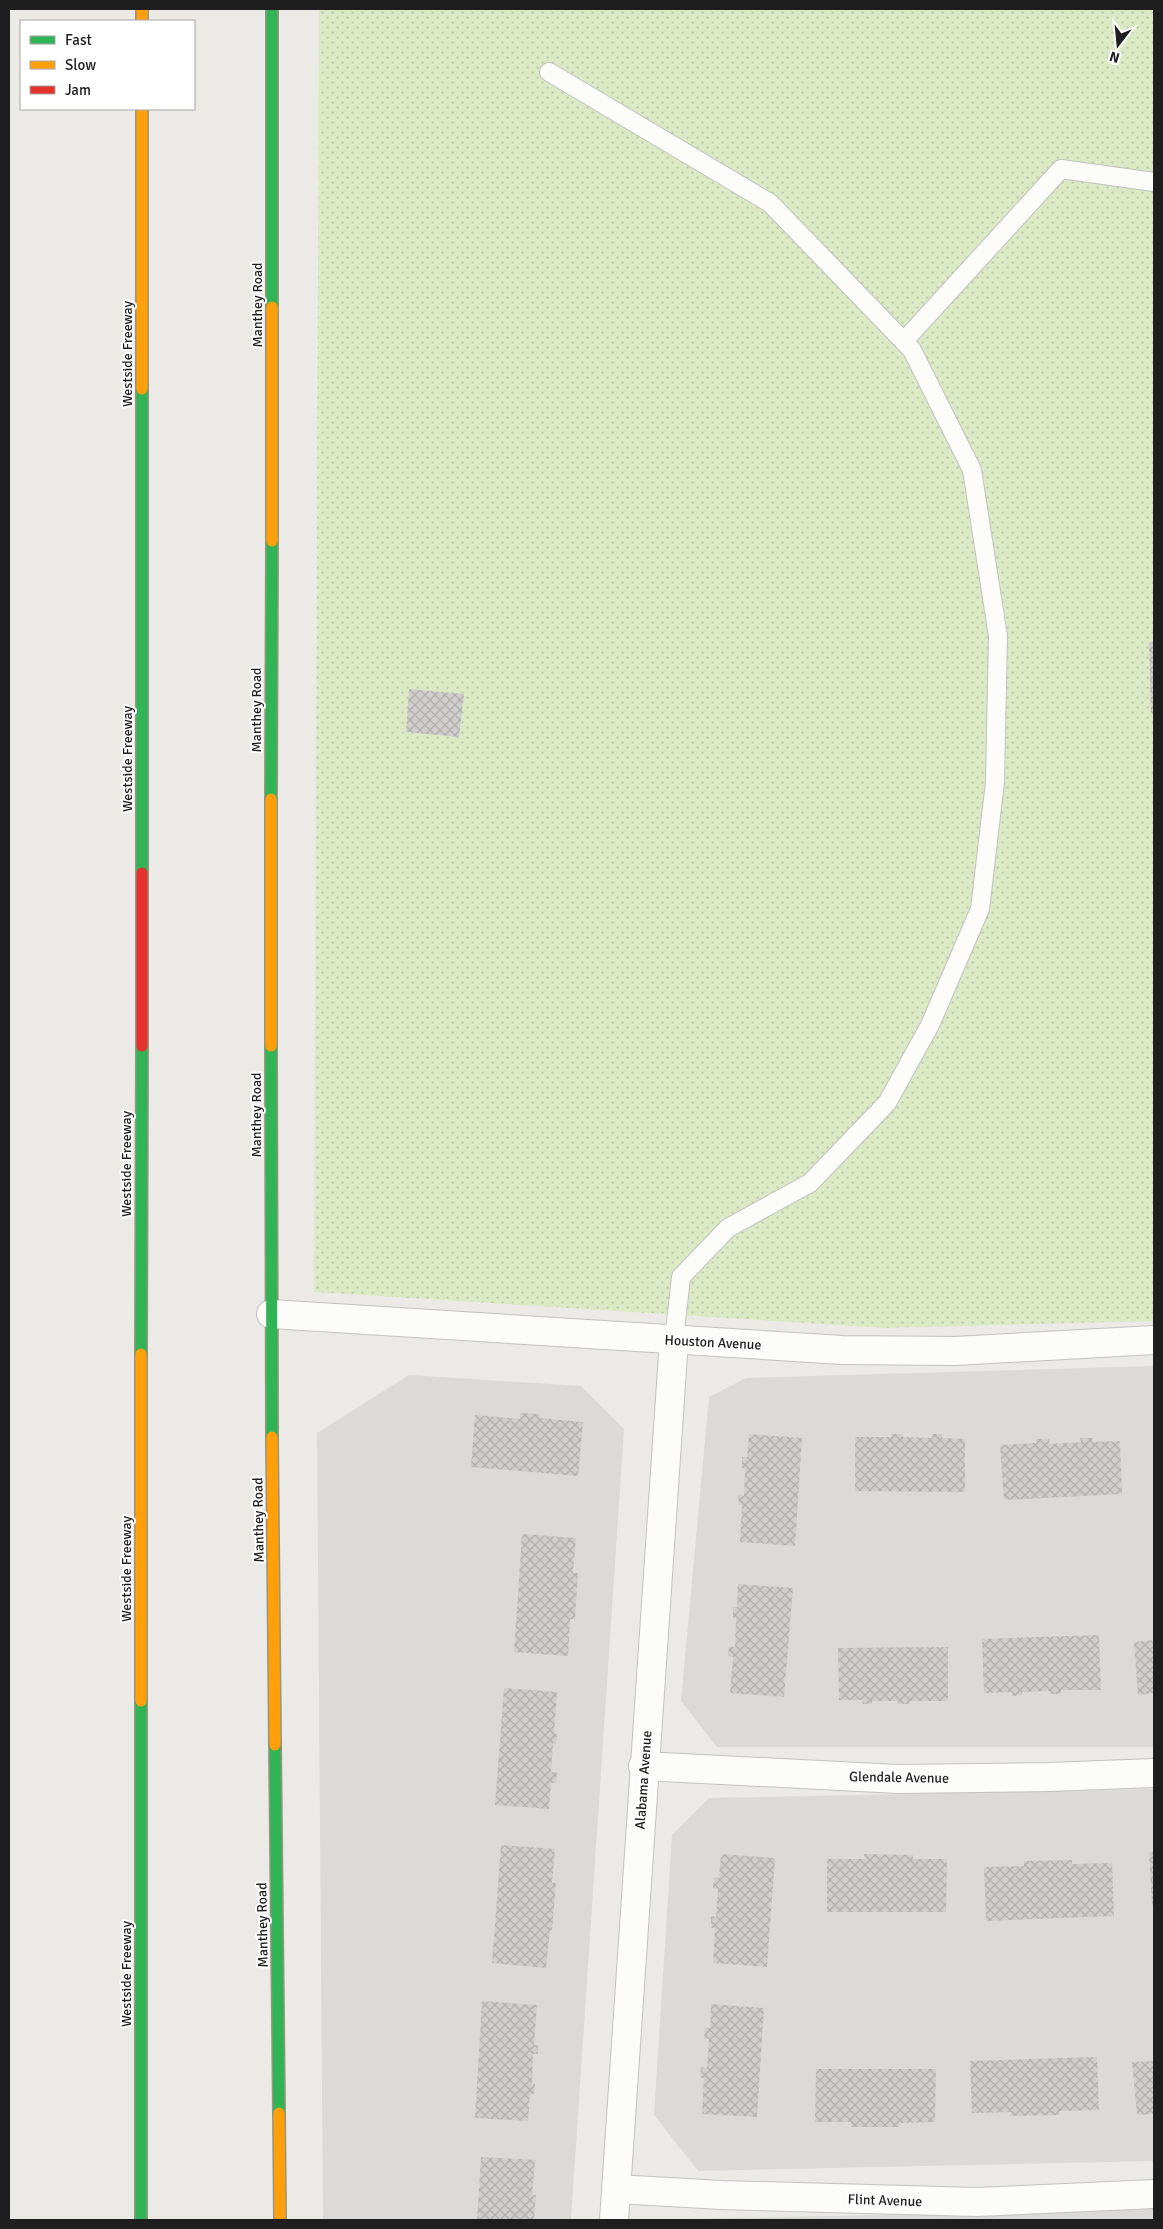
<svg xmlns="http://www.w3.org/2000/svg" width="1163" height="2229" font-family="Signika,sans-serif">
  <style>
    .residential { fill: #dbdad8 }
    .grass { fill: url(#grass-dots) }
    .building { fill: url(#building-cross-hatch) }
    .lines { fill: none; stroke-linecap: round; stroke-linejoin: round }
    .lane-casing { stroke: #c3c2c1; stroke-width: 20 }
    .street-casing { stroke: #c3c2c1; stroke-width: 30 }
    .fast-casing { stroke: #96957f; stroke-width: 14 }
    .slow-casing { stroke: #96957f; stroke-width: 14 }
    .jam-casing { stroke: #96957f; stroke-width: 14 }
    .lane { stroke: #fcfcfb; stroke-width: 18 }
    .street { stroke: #fcfcfb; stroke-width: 28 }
    .fast { stroke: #30b455; stroke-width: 11 }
    .slow { stroke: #ff9f0a; stroke-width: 11 }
    .jam { stroke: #e5322d; stroke-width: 11 }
    .labels { text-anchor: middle; stroke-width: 4; stroke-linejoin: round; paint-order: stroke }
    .street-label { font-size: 14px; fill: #1e1e1e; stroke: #fff }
  </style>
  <defs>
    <pattern id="grass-dots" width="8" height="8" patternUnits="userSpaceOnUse" patternTransform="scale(1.25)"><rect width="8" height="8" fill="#dce9c5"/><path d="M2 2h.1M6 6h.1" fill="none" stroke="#bcc7a9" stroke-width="1.8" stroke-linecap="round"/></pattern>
    <pattern id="building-cross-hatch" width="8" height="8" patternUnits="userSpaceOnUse" patternTransform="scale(1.25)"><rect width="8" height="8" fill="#d0cecc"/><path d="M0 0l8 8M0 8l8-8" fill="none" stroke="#b2b0af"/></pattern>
  </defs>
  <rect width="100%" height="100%" fill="#eceae7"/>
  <!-- residential -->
  <path class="residential" d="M1154 1366V1747H717L681 1701 709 1397 746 1378Z
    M409 1375 581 1386 624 1429 571 2220H323L317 1433Z
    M1154 1789V2161L698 2171 654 2115 672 1835 709 1798Z
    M1154 2209V2220H689L690 2219Z"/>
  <!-- grass -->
  <path class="grass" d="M319 9H1154V1321L885 1328 314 1292Z"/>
  <!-- building -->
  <path class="building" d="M1149 642H1154V714H1151Z
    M409 689 464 694 459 737 406 732Z
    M520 1413 540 1414 539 1418 583 1422 578 1476 471 1467 475 1415 520 1419Z
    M749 1434 802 1438 795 1546 740 1542 742 1505H739L738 1495 744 1496 745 1469 742 1468V1457H747Z
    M891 1434H903V1437L932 1438V1434H942V1438L965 1439V1492L855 1491V1437H891Z
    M1080 1438H1093L1092 1442 1120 1441 1122 1494 1004 1500 1000 1445 1036 1443V1439H1049L1050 1444 1081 1442Z
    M522 1534 576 1538 573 1573H578L575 1619H570L568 1656 514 1652Z
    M738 1584 793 1588 784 1697 730 1693 733 1657 728 1656 729 1646 735 1647 736 1618H733V1607H737Z
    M1099 1635 1101 1690H1061V1694H1051L1050 1691 1022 1692V1695L1012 1696V1692L984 1693 982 1639Z
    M1154 1640V1693L1138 1695 1134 1642Z
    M948 1647V1701H910V1704H898V1701H872V1704H863L862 1700H839L838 1648Z
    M504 1688 557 1692 554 1734H557L556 1744 553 1743 551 1772H557L556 1783H551L549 1809 495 1805Z
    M501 1845 555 1849 552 1883H556L552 1930H550L546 1968 492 1963Z
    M1154 1852V1905H1152L1149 1853Z
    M721 1854 775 1858 767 1967 713 1963 715 1928H711V1916L716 1917 718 1889 713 1888 714 1877 719 1878Z
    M864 1854 913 1855V1859H947L946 1912H827V1859H865Z
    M1072 1860V1864L1112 1863 1114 1916 986 1921 984 1867 1024 1866V1861Z
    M482 2001 537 2005 534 2045H538V2054H533L532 2084H535L534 2094H530L528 2121 475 2118Z
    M711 2004 764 2008 757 2117 702 2114 704 2078H700L701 2067 707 2068 709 2039H704L705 2028H710Z
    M1097 2057 1099 2110 1059 2111V2115L1010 2116 1011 2112 972 2113 970 2061Z
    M1154 2061V2114L1137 2115 1132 2062Z
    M816 2069H936L935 2122 899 2123V2127H851V2122H815Z
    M481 2157 535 2160 532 2195H536L534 2220H477Z"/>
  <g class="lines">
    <!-- lane casing -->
    <g class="lane-casing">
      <path id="lane" d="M549 72 770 203 912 350 972 470 998 636 995 782 980 909 930 1025 887 1103 810 1183 728 1228 681 1277 674 1340
        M904 341 1061 169 1154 182"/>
    </g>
    <!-- street casing -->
    <g class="street-casing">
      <path id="street" d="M271 1314 842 1350 955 1351 1154 1340
        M643 1766 898 1779 1049 1777 1154 1773
        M616 2189 721 2195 977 2202 1154 2194
        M614 2220 674 1340"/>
    </g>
    <!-- fast casing -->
    <g class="fast-casing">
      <path id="fast" d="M272 307V9
        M271 799 272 541
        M142 873V389
        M271 1046 272 1437
        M141 1354 142 1046
        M275 1745 279 2113
        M141 2220V1701"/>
    </g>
    <!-- slow casing -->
    <g class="slow-casing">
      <path id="slow" d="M142 9V21
        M142 389V109
        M272 541V307
        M271 1046V799
        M272 1437 275 1745
        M141 1701V1354
        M279 2113 280 2220"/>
    </g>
    <!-- jam casing -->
    <g class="jam-casing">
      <path id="jam" d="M142 1046V873"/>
    </g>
    <!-- lane -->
    <use href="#lane" class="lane"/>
    <!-- street -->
    <use href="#street" class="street"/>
    <!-- fast -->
    <use href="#fast" class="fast"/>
    <!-- slow -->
    <use href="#slow" class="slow"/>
    <!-- jam -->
    <use href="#jam" class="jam"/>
  </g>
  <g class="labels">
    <!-- street labels -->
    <g class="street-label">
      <text transform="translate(257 305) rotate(-90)" y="5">Manthey Road</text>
      <text transform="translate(127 354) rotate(-90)" y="5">Westside Freeway</text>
      <text transform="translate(256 710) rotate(-90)" y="5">Manthey Road</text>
      <text transform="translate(127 759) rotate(-90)" y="5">Westside Freeway</text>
      <text transform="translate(256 1115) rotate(-90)" y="5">Manthey Road</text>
      <text transform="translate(126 1164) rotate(-90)" y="5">Westside Freeway</text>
      <text transform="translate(713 1342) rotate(3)" y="5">Houston Avenue</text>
      <text transform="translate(258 1520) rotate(-91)" y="5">Manthey Road</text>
      <text transform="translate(126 1569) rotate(-90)" y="5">Westside Freeway</text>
      <text transform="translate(899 1777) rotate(1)" y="5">Glendale Avenue</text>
      <text transform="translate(643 1780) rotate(-86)" y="5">Alabama Avenue</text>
      <text transform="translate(262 1925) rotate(-91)" y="5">Manthey Road</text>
      <text transform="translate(126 1974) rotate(-90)" y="5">Westside Freeway</text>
      <text transform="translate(885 2200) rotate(2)" y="5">Flint Avenue</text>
    </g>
  </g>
  <!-- border -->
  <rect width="1163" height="2229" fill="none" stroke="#1e1e1e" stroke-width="20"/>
  <!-- legend -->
  <rect x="20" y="20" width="175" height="90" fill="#ffffff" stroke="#a5a5a5"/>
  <rect x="30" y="36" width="25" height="8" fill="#30b455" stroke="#a5a5a5"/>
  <text x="65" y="45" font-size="15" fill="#1e1e1e">Fast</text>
  <rect x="30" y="61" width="25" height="8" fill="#ff9f0a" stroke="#a5a5a5"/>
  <text x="65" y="70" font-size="15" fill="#1e1e1e">Slow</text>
  <rect x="30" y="86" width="25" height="8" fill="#e5322d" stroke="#a5a5a5"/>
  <text x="65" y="95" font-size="15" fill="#1e1e1e">Jam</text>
  <!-- north arrow -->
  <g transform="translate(1118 45) rotate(196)" stroke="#ffffff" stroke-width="4" paint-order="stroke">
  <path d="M0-4L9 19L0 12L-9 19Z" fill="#1e1e1e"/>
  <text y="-8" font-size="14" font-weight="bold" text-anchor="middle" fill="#1e1e1e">N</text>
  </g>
</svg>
